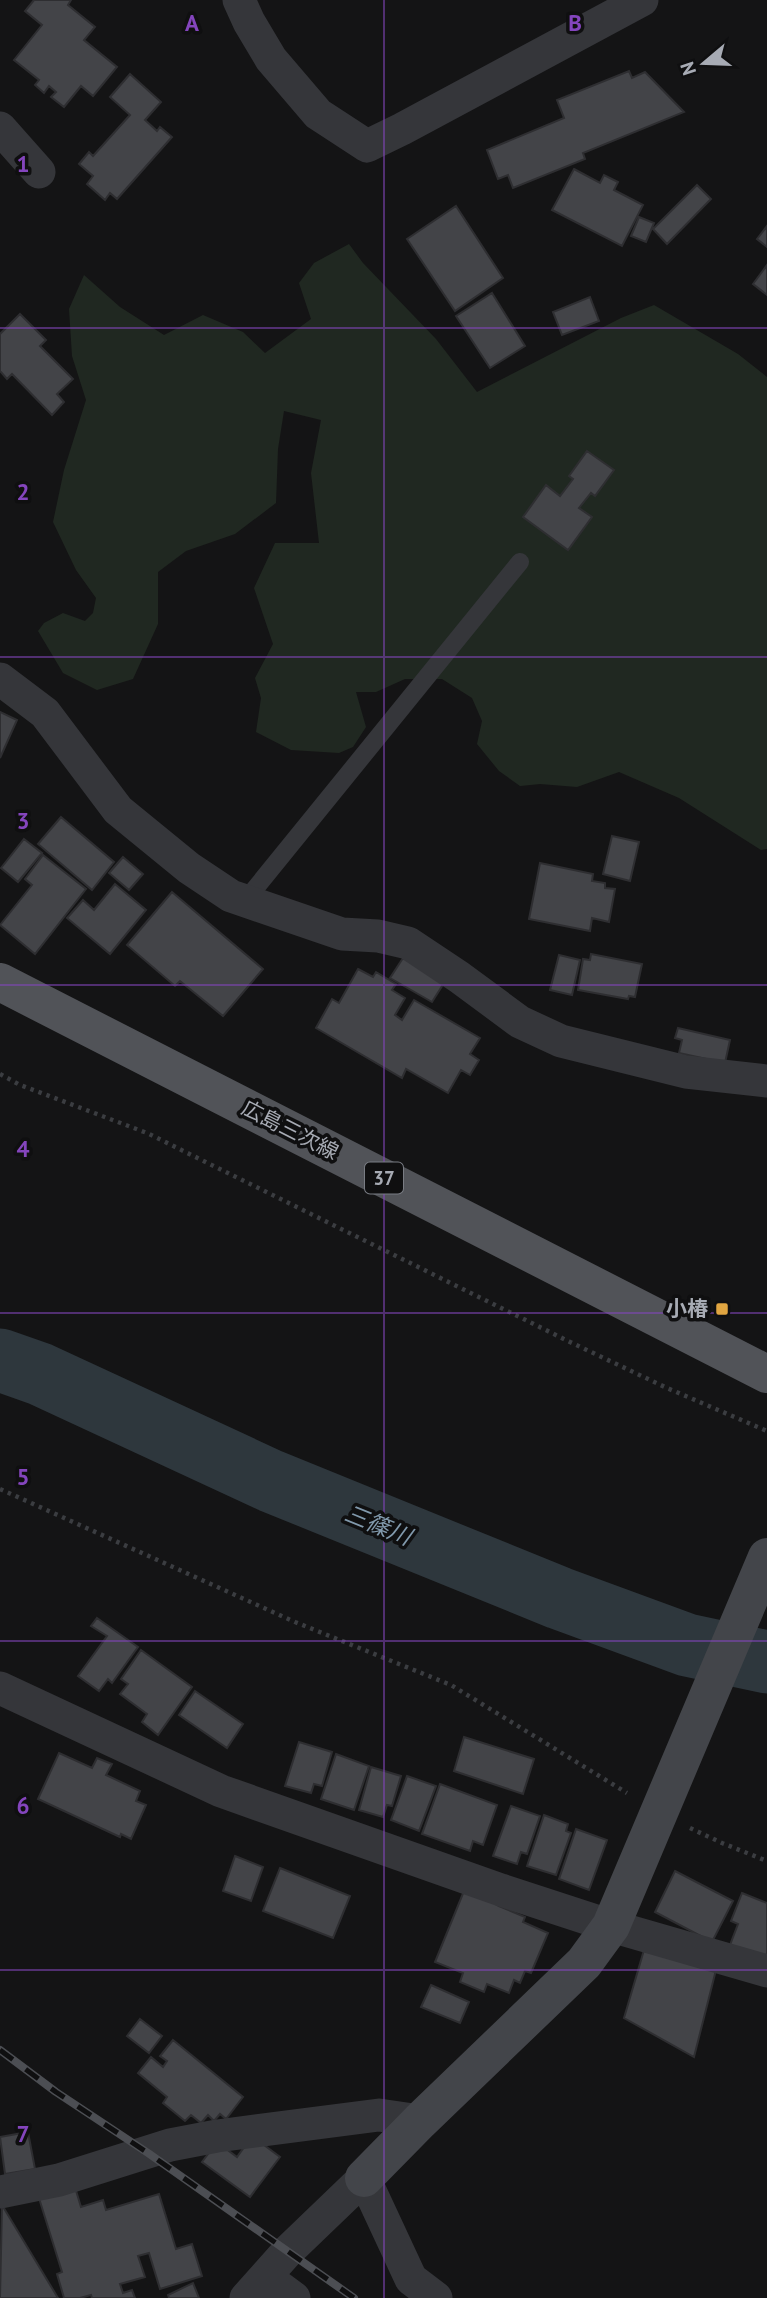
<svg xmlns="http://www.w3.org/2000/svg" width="767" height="2298" font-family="'PT Sans','Noto Sans JP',sans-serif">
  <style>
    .green { fill: #202821 }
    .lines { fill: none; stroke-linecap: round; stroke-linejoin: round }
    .river { stroke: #2e373d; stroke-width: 63 }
    .building { fill: #434448; stroke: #2e2e31; stroke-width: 2 }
    .path { stroke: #3b3d41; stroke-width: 4.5; stroke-dasharray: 3.5 5; stroke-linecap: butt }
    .lane { stroke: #35363a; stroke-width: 18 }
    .street { stroke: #35363a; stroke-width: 33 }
    .secondary { stroke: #43454a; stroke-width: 38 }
    .primary { stroke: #515358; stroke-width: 38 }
    .rail-casing { stroke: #4c4e53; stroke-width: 8 }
    .rail { stroke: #0f0f10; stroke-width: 5; stroke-dasharray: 16; stroke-linecap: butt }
    .grid { fill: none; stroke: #8445bd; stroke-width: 2; stroke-opacity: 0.55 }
    .poi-dot { fill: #e0a541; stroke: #0f0f10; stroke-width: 2.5 }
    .labels { text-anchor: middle; stroke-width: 7; stroke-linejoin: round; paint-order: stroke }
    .shield { fill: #0f0f10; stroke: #797c83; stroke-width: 2 }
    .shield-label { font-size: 19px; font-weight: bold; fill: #a7abb4 }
    .street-label { font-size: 21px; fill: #a7abb4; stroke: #0f0f10 }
    .poi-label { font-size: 21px; font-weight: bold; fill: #a7abb4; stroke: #0f0f10; text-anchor: end }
    .water-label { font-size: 23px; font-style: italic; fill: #8199ac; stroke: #0f0f10 }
    .grid-label { font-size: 23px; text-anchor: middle; font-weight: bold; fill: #8445bd; stroke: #0f0f10; stroke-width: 7; stroke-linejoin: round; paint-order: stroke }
  </style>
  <rect width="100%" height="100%" fill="#141415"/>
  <!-- green -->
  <path class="green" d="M349 244 363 263 436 339 477 392 621 318 654 305 738 354 767 377V849L761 850 679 798 619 772 577 787 540 784 520 786 499 771 477 744 482 721 472 698 442 679H405L376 692H356L366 727 353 747 339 753 291 750 256 732 261 698 255 678 273 644 254 588 275 543H319L311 473 321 420 284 411 278 449 276 503 235 534 186 551 158 572V624L133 679 97 690 63 673 38 631 44 623 63 613 85 621 93 613 96 598 76 570 53 522 64 470 86 400 72 356 69 309 84 275 120 307 164 335 203 315 243 332 265 353 311 319 299 283 314 263Z"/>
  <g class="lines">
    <!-- river -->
    <path class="river" d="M0 1360 40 1374 271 1481 559 1598 687 1645 767 1662"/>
  </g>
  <!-- building -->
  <path class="building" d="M34 0H71L68 5 95 27 84 40 117 67 93 96 81 86 64 107 51 97 56 92 49 86 44 93 35 85 39 80 14 60 42 25 25 11Z
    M629 71 632 78 645 72 684 112 583 153 585 159 513 188 508 175 498 179 487 150 564 118 557 100Z
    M130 74 161 102 145 120 157 131 160 127 172 137 117 199 110 193 105 200 87 184 93 176 79 164 89 152 93 156 130 115 110 97Z
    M574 169 600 183 604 175 618 182 614 190 643 205 622 246 552 210Z
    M697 185 711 199 667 244 653 229Z
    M456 206 503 278 455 311 407 239Z
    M639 217 654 223 646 242 631 236Z
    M767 226V247L757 239Z
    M767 265V295L753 284Z
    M492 293 525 346 490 368 456 316Z
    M590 297 599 321 562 335 553 312Z
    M20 314 46 340 40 346 73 379 57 394 64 402 52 415 12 374 7 379 0 371V334Z
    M587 451 614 470 595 496 591 493 579 508 592 517 568 550 523 517 546 485 560 496 573 479 569 476Z
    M0 712 17 720 0 758Z
    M61 817 114 862 92 890 38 844Z
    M612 836 639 842 630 881 603 874Z
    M24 839 42 853 18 882 1 868Z
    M43 855 86 889 35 954 0 925 32 885 25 879Z
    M123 857 143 874 129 890 109 873Z
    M540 863 593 874 592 881 605 883V888L615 889 609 922 592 918 590 931 529 919Z
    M115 884 146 910 110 954 67 918 83 900 94 910Z
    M172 892 263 969 223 1016 180 981 175 986 127 945Z
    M591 954 642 964 635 997 629 996 628 999 578 990 583 959 590 960Z
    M559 955 580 960 572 995 550 990Z
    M403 958 444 983 432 1002 390 978Z
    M358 969 373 977 376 972 396 984 392 990 405 998 395 1015 402 1020 414 1000 480 1038 470 1054 479 1060 470 1075 461 1070 448 1093 406 1069 402 1078 316 1028 332 999 339 1003Z
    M678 1028 730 1040 725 1063 679 1053 682 1040 675 1038Z
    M97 1618 138 1647 112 1683 108 1679 99 1691 78 1676 107 1636 91 1626Z
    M141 1650 192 1687 158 1735 142 1722 147 1714 120 1694 128 1684 121 1679Z
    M195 1691 243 1724 227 1748 179 1715Z
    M464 1737 534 1759 523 1794 454 1771Z
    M299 1742 332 1752 322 1786 314 1784 311 1793 285 1786Z
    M59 1753 92 1768 97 1758 112 1764 106 1775 140 1791 136 1801 146 1805 131 1839 121 1834 120 1837 38 1799Z
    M336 1754 369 1766 354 1810 321 1799Z
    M371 1767 401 1776 392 1806 387 1805 383 1817 359 1810Z
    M407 1776 436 1786 419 1831 391 1820Z
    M440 1784 497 1805 483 1845 473 1841 470 1851 422 1834Z
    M511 1806 540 1816 527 1854 521 1852 517 1864 493 1856Z
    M544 1815 568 1824 566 1831 571 1833 556 1875 527 1866Z
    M576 1829 607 1840 589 1890 559 1879Z
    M235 1856 263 1867 251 1901 223 1891Z
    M280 1868 350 1896 333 1938 263 1911Z
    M675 1871 733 1901 712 1942 655 1912Z
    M466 1886 499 1906 525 1917 523 1922 548 1933 531 1973 525 1971 520 1983 514 1980 509 1993 487 1984 484 1992 460 1982 463 1973 435 1962Z
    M742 1893 767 1903V1959L730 1945 738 1924 731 1921Z
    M644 1950 716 1970 694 2057 624 2018Z
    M431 1985 469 2002 460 2023 421 2007Z
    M140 2019 162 2036 149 2053 127 2036Z
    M173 2040 243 2097 226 2119 220 2114 214 2121 208 2115 201 2123 191 2115 185 2121 163 2103 167 2097 138 2073 151 2057 163 2067 167 2061 160 2056Z
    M28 2132 35 2169 5 2174 0 2137Z
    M252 2136 280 2157 250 2197 202 2162 217 2142 237 2157Z
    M74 2184 81 2207 103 2200 106 2210 159 2194 176 2249 192 2244 202 2276 160 2289 149 2253 138 2256 145 2277 120 2284 123 2293 132 2290 135 2298H92L91 2295 80 2298H64L57 2274 62 2272 38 2195Z
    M2 2205 58 2298H0Z
    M193 2283 199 2298H169L168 2295Z"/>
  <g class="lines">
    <!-- path -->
    <path class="path" d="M0 1074 20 1085 147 1133 570 1342 667 1388 767 1431
      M0 1489 295 1622 451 1685 627 1793
      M690 1828 722 1843 767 1861"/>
    <!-- lane -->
    <path class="lane" d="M245 901 520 562"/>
    <!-- street -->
    <path class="street" d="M239 0 249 22 271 59 318 114 367 146 402 129 642 0
      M0 128 39 172
      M0 679 45 713 118 810 189 868 231 896 342 934 378 936 408 943 459 977 520 1022 561 1041 686 1072 767 1081
      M0 1688 221 1791 501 1890 611 1926 767 1971
      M0 2192 59 2180 170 2145 217 2136 379 2115 420 2121
      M267 2278 294 2298
      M246 2298 287 2252 364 2178 411 2279 436 2298"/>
    <!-- secondary -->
    <path class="secondary" d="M364 2178 420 2121 584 1963 611 1926 767 1557"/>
    <!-- primary -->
    <path class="primary" d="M0 982 767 1374"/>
    <!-- rail casing -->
    <g class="rail-casing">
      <path id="rail" d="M0 2050 56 2092 148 2153 354 2298"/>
    </g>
    <!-- rail -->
    <use href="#rail" class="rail"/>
  </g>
  <!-- grid -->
  <path class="grid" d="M384 0V2298M0 328H767M0 657H767M0 985H767M0 1313H767M0 1641H767M0 1970H767"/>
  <!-- markers -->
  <rect class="poi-dot" x="715" y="1302" width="14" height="14" rx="3.5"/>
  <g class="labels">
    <!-- shield labels -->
    <rect class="shield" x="365" y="1162.5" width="38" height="31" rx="5"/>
    <g class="shield-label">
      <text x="384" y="1185">37</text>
    </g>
    <!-- street labels -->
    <g class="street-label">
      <text transform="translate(290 1130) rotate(27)" y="7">広島三次線</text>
    </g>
    <!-- poi labels -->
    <g class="poi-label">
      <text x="708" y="1316">小椿</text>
    </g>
    <!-- water labels -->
    <g class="water-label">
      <text transform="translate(378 1525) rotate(22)" y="8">三篠川</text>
    </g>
  </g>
  <g class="grid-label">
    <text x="192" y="31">A</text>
    <text x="575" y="31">B</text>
    <text x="23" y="172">1</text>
    <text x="23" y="500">2</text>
    <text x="23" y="829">3</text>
    <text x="23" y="1157">4</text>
    <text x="23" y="1485">5</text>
    <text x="23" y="1814">6</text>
    <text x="23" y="2142">7</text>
  </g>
  <!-- north arrow -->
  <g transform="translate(704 63) rotate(251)" stroke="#0f0f10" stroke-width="5" paint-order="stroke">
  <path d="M0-5L12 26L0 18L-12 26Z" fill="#a7abb4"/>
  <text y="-10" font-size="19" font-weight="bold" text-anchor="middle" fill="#a7abb4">N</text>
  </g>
</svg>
